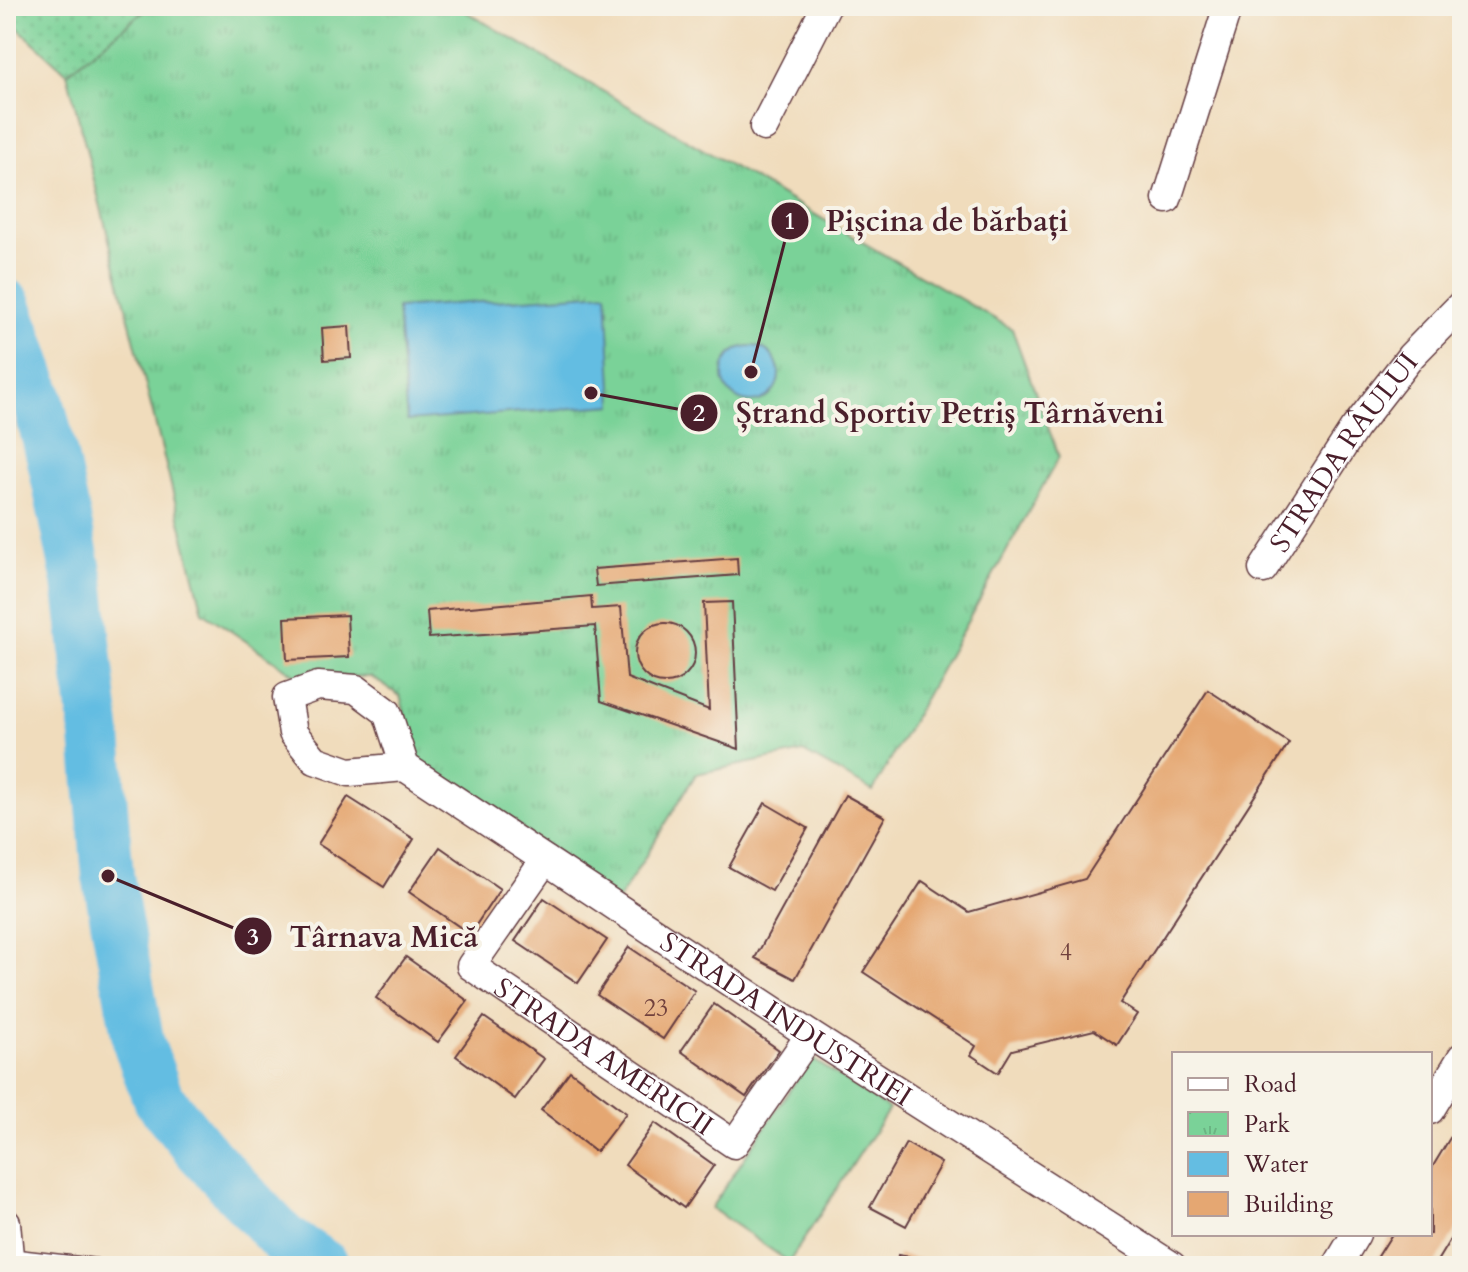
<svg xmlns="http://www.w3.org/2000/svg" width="1468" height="1272" font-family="Cardo,serif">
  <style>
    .grass { fill: url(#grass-dots); stroke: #627862; stroke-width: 2 }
    .park { fill: url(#park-tufts); stroke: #627862; stroke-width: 2 }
    .pitch { fill: #7ad298; stroke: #627862; stroke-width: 2 }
    .water { fill: #64bde2; stroke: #576e86; stroke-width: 2 }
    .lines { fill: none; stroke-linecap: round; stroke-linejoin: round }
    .river { stroke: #64bde2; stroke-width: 52 }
    .building { fill: #e5a772 }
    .lane-casing { stroke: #633b41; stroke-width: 17 }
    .street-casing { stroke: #633b41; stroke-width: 31 }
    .lane { stroke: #fff; stroke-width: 14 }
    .street { stroke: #fff; stroke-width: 28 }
    .labels { text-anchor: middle; stroke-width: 8; stroke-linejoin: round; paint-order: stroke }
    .number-label { font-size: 24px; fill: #71413d }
    .street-label { font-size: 28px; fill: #4a1f2b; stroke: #f7f3e8 }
    .leader { fill: none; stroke: #4a1f2b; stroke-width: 3 }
    .callout-dot { fill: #4a1f2b; stroke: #f7f3e8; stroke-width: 3 }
    .mark-label { font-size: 24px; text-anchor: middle; font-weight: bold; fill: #fff }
    .callout-label { font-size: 30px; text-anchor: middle; font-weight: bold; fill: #4a1f2b; stroke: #f7f3e8; stroke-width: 8; stroke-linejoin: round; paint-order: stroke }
  </style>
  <defs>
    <pattern id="grass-dots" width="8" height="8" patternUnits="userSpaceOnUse" patternTransform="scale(2)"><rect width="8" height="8" fill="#7ad298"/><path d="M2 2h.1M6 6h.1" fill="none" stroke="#6bb483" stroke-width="1.8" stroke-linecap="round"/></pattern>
    <pattern id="park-tufts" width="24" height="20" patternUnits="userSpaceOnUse" patternTransform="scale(2)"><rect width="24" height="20" fill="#7ad298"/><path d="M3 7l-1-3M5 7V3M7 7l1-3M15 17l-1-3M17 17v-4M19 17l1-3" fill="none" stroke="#6bb483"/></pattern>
  </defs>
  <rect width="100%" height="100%" fill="#f7f3e8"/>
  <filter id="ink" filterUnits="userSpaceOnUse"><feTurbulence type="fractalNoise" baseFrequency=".0125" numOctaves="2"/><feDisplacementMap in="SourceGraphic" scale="16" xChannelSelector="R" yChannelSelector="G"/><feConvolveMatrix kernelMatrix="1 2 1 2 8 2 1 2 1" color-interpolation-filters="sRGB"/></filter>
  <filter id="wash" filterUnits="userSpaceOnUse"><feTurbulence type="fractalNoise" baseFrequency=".006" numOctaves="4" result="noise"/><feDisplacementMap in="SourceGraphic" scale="32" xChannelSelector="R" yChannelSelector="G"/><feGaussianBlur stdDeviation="1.8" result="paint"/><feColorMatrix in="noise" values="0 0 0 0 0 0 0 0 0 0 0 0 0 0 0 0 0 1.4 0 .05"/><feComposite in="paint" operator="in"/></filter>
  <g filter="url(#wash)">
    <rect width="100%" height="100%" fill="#f0dcbc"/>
    <!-- grass -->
    <path class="grass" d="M6 6H151L67 73 6 17Z"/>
    <!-- park -->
    <path class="park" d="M151 6H456L1012 329 1059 457 873 791 803 752 696 774 615 906 423 779 400 696 371 677 297 676 203 612 67 73Z"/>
    <!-- pitch -->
    <path class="pitch" d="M811 1058 889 1109 789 1262 711 1208Z"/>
    <!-- water -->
    <path class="water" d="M607 293 613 405 407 421 397 308Z
      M723 374a28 28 0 1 1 56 0a28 28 0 1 1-56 0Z"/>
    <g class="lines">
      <!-- river -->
      <path class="river" d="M6 305 36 393 52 456 78 581 96 737 108 876 139 1045 158 1098 200 1150 283 1239 324 1266"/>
    </g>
    <g id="blocks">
      <!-- building -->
      <path class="building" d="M349 326 351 358 324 360 322 328Z
        M737 558 738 575 596 586 594 569Z
        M591 596 592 609 621 607 627 678 709 710 704 603 732 602 739 749 601 701 595 626 429 638 427 611Z
        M347 615 349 657 287 660 285 618Z
        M635 653a30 30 0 1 1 60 0a30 30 0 1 1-60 0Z
        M1208 690 1289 743 1120 1003 1137 1014 1117 1045 1094 1030 1012 1050 998 1073 971 1055 976 1046 863 972 922 881 969 912 1085 879Z
        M845 795 885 817 795 979 755 958Z
        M348 797 414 839 384 887 318 844Z
        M765 803 808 828 772 891 729 867Z
        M440 847 500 889 470 934 409 892Z
        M544 898 607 940 578 983 515 941Z
        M629 947 695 991 663 1039 597 995Z
        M406 957 468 1001 438 1042 376 998Z
        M714 1004 779 1050 746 1097 681 1051Z
        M484 1017 544 1059 515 1099 456 1056Z
        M570 1071 626 1113 596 1152 541 1110Z
        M1462 1118V1220L1434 1266H1372L1392 1234H1430V1171Z
        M655 1123 714 1165 684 1208 625 1165Z
        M906 1143 941 1163 906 1226 870 1207Z
        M898 1255 953 1264V1266H896Z"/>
    </g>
  </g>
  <g filter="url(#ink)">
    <use href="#blocks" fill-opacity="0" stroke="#633b41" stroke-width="2"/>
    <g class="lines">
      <!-- lane casing -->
      <g class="lane-casing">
        <path id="lane" d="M9 1256 96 1266"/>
      </g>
      <!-- street casing -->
      <g class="street-casing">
        <g id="street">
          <path d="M764 127 826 6"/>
          <path d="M1167 199 1228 6"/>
          <path id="s1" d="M1263 569 1354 429 1411 356 1462 304"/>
          <path id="s2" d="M405 767 387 712 356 689 318 686 287 697 293 733 315 760 349 772 405 767 810 1035 1172 1266"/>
          <path id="s3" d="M545 860 471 966 734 1144 810 1035"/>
          <path d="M1430 1110 1462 1057"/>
          <path d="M6 1223 9 1256 7 1266"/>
          <path d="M1337 1266 1356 1234"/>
        </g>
      </g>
      <!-- lane -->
      <use href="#lane" class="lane"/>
      <!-- street -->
      <use href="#street" class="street"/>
    </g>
  </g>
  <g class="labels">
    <!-- number labels -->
    <g class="number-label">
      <text x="1066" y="960">4</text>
      <text x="656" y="1016">23</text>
    </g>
    <!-- street labels -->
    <g class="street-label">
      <text dy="10" stroke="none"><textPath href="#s1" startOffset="142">STRADA RÂULUI</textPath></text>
      <text dy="10" stroke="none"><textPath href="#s2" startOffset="788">STRADA INDUSTRIEI</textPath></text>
      <text dy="10" stroke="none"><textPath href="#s3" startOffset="290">STRADA AMERICII</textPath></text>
    </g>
  </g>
  <!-- callouts -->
  <path class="leader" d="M751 372L790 221M591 393L699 413M108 876L253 936"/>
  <g class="callout-dot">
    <circle cx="751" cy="372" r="8"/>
    <circle cx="591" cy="393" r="8"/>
    <circle cx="108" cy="876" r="8"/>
    <circle cx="790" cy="221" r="20"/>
    <circle cx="699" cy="413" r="20"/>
    <circle cx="253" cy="936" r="20"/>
  </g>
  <g class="mark-label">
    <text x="790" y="229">1</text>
    <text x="699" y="421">2</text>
    <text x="253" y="945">3</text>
  </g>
  <g class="callout-label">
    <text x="947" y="231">Pișcina de bărbați</text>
    <text x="950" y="423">Ștrand Sportiv Petriș Târnăveni</text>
    <text x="384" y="947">Târnava Mică</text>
  </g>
  <!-- margin -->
  <rect width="1468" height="1272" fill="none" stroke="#f7f3e8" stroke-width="32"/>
  <!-- legend -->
  <rect x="1172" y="1052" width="260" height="184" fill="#f7f3e8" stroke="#b29e9c" stroke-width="2"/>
  <rect x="1188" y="1078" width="40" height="12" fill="#ffffff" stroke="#b29e9c" stroke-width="2"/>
  <text x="1244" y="1092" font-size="24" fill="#4a1f2b">Road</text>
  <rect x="1188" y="1112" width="40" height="24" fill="url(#park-tufts)" stroke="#b29e9c" stroke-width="2"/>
  <text x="1244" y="1132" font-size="24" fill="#4a1f2b">Park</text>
  <rect x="1188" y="1152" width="40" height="24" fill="#64bde2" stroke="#b29e9c" stroke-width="2"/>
  <text x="1244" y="1172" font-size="24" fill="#4a1f2b">Water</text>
  <rect x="1188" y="1192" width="40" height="24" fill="#e5a772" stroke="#b29e9c" stroke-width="2"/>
  <text x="1244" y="1212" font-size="24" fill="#4a1f2b">Building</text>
</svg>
